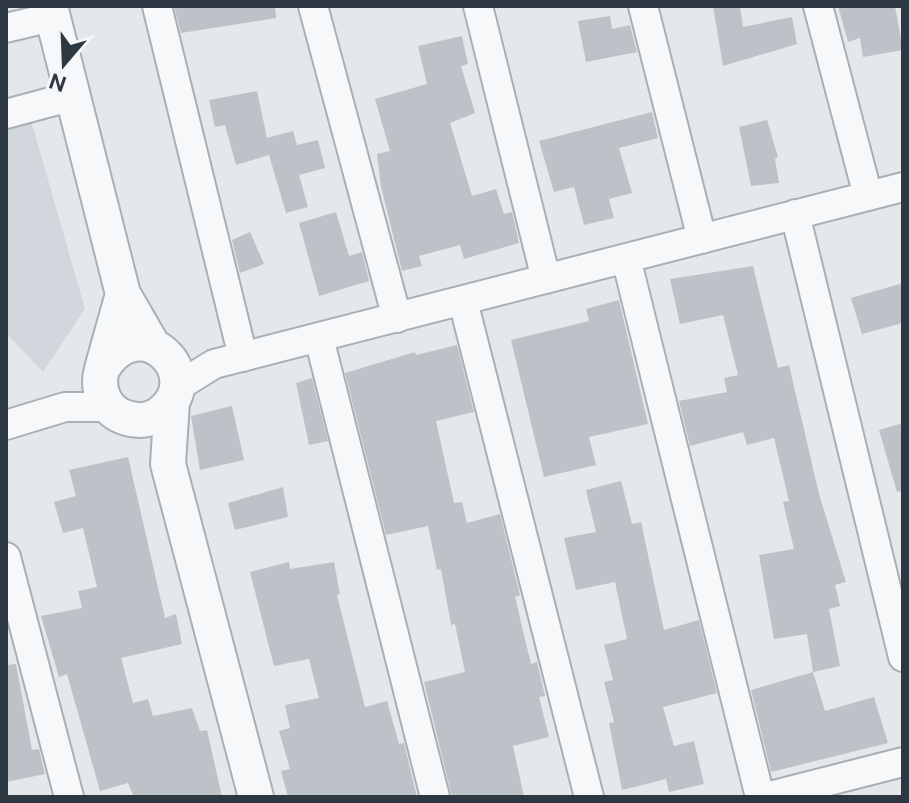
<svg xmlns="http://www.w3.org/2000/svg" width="909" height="803" font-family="'DM Sans',sans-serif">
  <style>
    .built { fill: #d2d7dd }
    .building { fill: #bcc2c8 }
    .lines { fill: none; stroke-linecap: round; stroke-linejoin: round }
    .minor-casing { stroke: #a9b0b5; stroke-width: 32 }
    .tertiary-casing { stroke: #a9b0b5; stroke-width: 38 }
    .minor { stroke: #f7f8f9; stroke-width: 28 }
    .tertiary { stroke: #f7f8f9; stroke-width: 34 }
  </style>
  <rect width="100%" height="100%" fill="#e4e8eb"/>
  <!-- built -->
  <path class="built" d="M28 110 85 309 43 372 6 333V117Z"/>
  <!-- building -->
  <path class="building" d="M174 6H275L276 18 181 33Z
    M713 6H740L743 27 792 17 797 44 723 66Z
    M838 6H895L903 50 863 57 860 38 848 42Z
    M610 16 612 29 630 25 637 52 586 62 578 21Z
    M462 36 468 64 461 66 475 113 450 123 472 196 496 189 504 214 512 212 519 243 464 259 460 245 419 256 422 266 402 271 381 187 377 154 390 151 375 99 427 84 418 46Z
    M257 91 267 138 293 131 297 145 318 140 325 168 299 175 308 207 286 213 269 155 236 165 225 125 215 127 209 100Z
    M652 112 658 138 619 148 632 193 609 199 614 218 584 225 574 187 554 192 539 141Z
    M767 120 778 157 775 159 779 183 751 186 739 127Z
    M336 212 349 256 362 252 369 281 319 296 299 223Z
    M250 232 264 264 240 273 232 240Z
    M753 266 778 368 789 365 819 494 846 582 835 585 840 606 829 609 840 666 813 672 807 634 774 639 759 555 794 549 783 502 789 501 774 438 747 445 743 432 690 446 679 401 727 392 724 378 738 375 723 315 680 324 670 279Z
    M903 283V323L862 334 851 298Z
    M619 300 648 424 589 437 596 465 544 477 511 340 589 321 586 309Z
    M457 345 474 412 436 421 454 503 462 502 467 523 500 514 520 595 515 597 531 664 537 662 545 696 539 697 549 737 513 746 524 797H452L424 682 465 672 455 624 451 625 441 569 437 570 428 526 386 535 345 373 415 352 416 355Z
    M312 378 328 441 309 445 296 383Z
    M232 406 244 460 200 470 191 416Z
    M903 423V491L897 492 879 430Z
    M128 457 165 618 176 614 182 644 121 658 133 703 148 699 153 716 192 708 200 731 207 730 222 797H134L128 783 100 791 67 674 59 677 41 616 82 608 78 591 97 587 83 528 63 533 54 502 76 496 69 470Z
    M621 481 632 524 641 522 664 630 699 620 717 693 663 707 674 746 694 741 704 784 669 792 666 779 622 790 609 723 614 722 604 682 613 680 604 645 627 639 615 582 576 590 564 538 596 532 586 490Z
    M283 487 288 517 235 530 228 503Z
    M289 562 290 569 334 562 340 594 337 595 365 707 387 701 399 744 404 743 417 797H288L281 771 290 769 279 731 290 728 285 705 319 698 309 659 274 666 250 572Z
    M16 664 32 750 39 749 45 774 6 782V665Z
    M813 672 825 711 874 697 888 743 771 772 751 690Z"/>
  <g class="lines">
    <!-- minor casing -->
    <g class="minor-casing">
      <path id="minor" d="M157 6 243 357
        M313 6 397 318
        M478 6 546 279
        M643 6 702 239
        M818 6 868 196
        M6 28 52 17
        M6 114 73 96
        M795 214 903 657
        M626 258 760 797
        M463 301 589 797
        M319 338 435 797
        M177 387 214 364 903 187
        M6 425 65 407H109
        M6 557 69 797
        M766 797 903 762"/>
    </g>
    <!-- tertiary casing -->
    <g class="tertiary-casing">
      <path id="tertiary" d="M50 6 123 294 153 346
        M102 369C140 306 208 375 162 412 152 420 139 422 127 418 105 412 96 389 102 369L123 294
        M172 401 168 464 256 797"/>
    </g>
    <!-- minor -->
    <use href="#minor" class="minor"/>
    <!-- tertiary -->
    <use href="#tertiary" class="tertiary"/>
  </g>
  <!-- border -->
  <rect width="909" height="803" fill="none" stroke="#2d3843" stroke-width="16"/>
  <!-- north arrow -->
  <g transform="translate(64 64) rotate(199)" stroke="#f4f6f8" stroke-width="6" paint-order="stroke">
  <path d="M0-6L14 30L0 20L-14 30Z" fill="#2d3843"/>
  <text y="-12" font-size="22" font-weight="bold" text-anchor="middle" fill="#2d3843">N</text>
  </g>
</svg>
